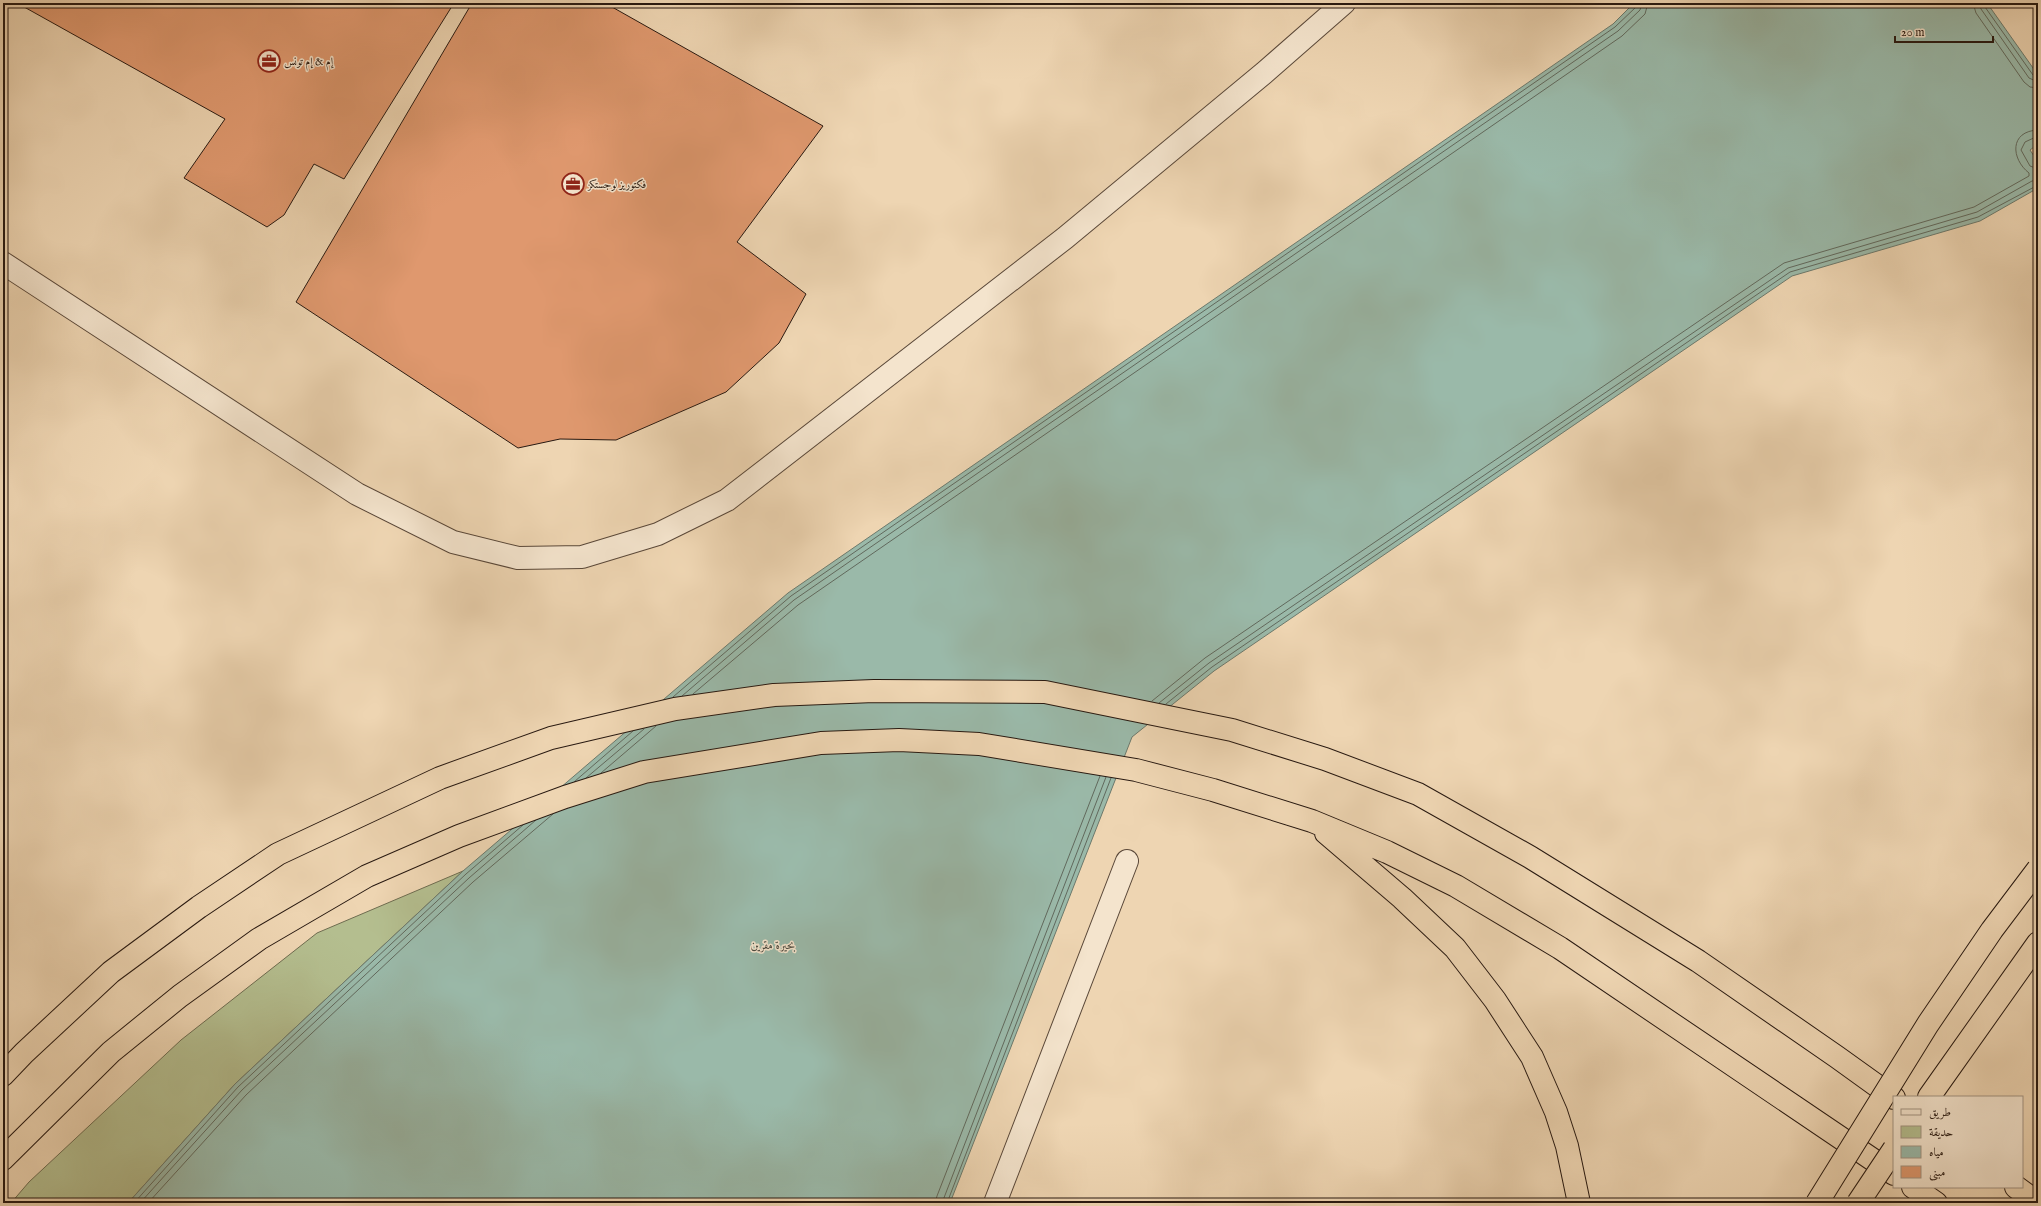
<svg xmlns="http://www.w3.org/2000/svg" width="2041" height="1206" font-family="'IM FELL English',Amiri,serif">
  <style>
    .green { fill: #b4be8f; stroke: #6e6c50 }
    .water { fill: #9ab9a9; stroke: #6c796c }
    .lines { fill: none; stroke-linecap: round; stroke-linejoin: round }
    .shore { stroke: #61695d; stroke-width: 1 }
    .building { fill: #df986e; stroke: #281911 }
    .minor-casing { stroke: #5a4839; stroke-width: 24 }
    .trunk-casing { stroke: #281911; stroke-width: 24 }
    .minor { stroke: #f4e4cd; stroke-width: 22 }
    .trunk { stroke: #eed5b2; stroke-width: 22 }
    .trunk-bridge-casing { stroke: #281911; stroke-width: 24; stroke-linecap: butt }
    .trunk-bridge { stroke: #eed5b2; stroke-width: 22 }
    .labels { text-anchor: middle; stroke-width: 3; stroke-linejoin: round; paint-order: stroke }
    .poi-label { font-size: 11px; fill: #281911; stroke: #f4e4cd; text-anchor: start }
    .water-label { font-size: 12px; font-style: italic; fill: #4a493f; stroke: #f4e4cd }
  </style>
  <rect width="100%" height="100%" fill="#eed5b2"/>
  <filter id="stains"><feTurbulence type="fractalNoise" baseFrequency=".005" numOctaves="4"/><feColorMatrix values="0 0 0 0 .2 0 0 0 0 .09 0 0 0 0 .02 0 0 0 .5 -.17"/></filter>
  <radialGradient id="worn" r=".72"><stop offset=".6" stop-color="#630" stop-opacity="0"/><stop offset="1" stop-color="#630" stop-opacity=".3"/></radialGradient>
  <!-- green -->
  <path class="green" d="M463 871 235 1084 128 1203H11L29 1182 181 1040 317 933Z"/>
  <!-- water -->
  <path class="water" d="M1634 3H1987L2038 75V144L2030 150 2038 162V188L1980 221 1792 276 1214 671 1132 737 950 1203H128L235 1084 463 871 788 593 1613 24Z"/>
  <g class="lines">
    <!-- shore -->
    <path class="shore" d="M1973 3 1976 13 2024 82 2030 87 2038 88
      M1979 3 1981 9 2029 78 2038 82
      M1984 3 1985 7 2033 75 2038 77
      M2038 136 2025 142 2021 150 2030 166 2038 169
      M693 694 798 605 1622 36 1645 14 1648 3
      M682 696 794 600 1618 31 1640 10 1642 3
      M673 697 791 596 1615 27 1636 7 1637 3
      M1152 701 1205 658 1784 263 1974 207 2029 176V173C2011 159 2009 131 2038 130
      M1159 703 1209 663 1788 268 1977 212 2032 181 2038 180
      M1166 704 1212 667 1790 272 1978 217 2038 185
      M601 773 656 726
      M586 778 644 729
      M574 782 633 731
      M134 1203 238 1087 466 874 523 825
      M140 1203 242 1090 469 878 536 820
      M148 1203 246 1095 473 882 553 814
      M935 1203 937 1196 1100 776
      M942 1203 1106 777
      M947 1203 1111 778"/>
  </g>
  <!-- building -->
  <path class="building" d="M17 3H454L344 179 314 164 284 215 267 227 184 178 225 119Z
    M472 3H605L823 126 737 242 806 294 779 343 726 392 616 440 560 439 518 448 296 302Z"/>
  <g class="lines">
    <!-- minor casing -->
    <g class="minor-casing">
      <path id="minor" d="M3 263 357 494 453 542 518 558 582 557 658 534 727 500 1065 238 1264 73 1344 3
        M995 1203 1127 861"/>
    </g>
    <!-- trunk casing -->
    <g class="trunk-casing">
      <path id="trunk" d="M1326 833 1402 898 1455 948 1495 1000 1532 1057 1556 1112 1567 1146 1579 1203
        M3 1075 24 1053 111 972 199 907 278 854 440 778 551 738 675 709 774 695 874 691 1045 692 1232 730 1325 759 1418 794 1530 857 1698 961 1837 1057 1894 1098
        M1929 1097 2038 943
        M3 1159 111 1052 180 996 259 939 367 876 459 836 565 797 644 772 821 743 899 740 979 744 1136 770 1213 790 1312 821 1387 852 1456 886 1560 948 1894 1174
        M1913 1187 1936 1203
        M2016 1187 2038 1203"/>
    </g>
    <!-- minor -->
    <use href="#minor" class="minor"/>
    <!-- trunk -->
    <use href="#trunk" class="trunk"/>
    <!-- trunk-bridge casing -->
    <g class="trunk-bridge-casing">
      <path id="trunk-bridge" d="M1817 1203 1928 1024 1992 930 2038 869
        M1858 1203 1894 1149"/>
    </g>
    <!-- trunk-bridge -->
    <use href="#trunk-bridge" class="trunk-bridge"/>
  </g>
  <!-- icons -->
  <defs>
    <g id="office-ring" transform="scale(1.15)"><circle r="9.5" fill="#f4e4cd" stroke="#8f2418" stroke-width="1.5"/><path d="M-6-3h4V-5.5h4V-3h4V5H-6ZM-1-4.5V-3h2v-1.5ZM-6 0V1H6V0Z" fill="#8f2418"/></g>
  </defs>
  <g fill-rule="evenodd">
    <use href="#office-ring" x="269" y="61"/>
    <use href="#office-ring" x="573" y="184"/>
  </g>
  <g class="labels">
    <!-- poi labels -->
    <g class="poi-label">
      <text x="284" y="65">إم &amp; إم تونس</text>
      <text x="588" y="188">فكتوريز لوجستكز</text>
    </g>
    <!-- water labels -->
    <g class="water-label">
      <text x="773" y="949">بحيرة مقرين</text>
    </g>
  </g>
  <!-- margin -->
  <rect width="2041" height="1206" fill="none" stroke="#eed5b2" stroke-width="16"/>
  <rect x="4" y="4" width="2033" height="1198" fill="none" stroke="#281911" stroke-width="2"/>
  <rect x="8" y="8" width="2025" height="1190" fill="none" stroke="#281911"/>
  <!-- legend -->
  <rect x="1893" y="1096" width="130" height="92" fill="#f4e4cd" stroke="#a29382"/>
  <rect x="1901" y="1109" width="20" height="6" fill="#f4e4cd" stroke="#a29382"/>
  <text x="1929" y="1116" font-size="12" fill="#281911">طريق</text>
  <rect x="1901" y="1126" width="20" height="12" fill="#b4be8f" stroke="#a29382"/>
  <text x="1929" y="1136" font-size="12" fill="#281911">حديقة</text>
  <rect x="1901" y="1146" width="20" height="12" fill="#9ab9a9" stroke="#a29382"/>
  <text x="1929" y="1156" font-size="12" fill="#281911">مياه</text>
  <rect x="1901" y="1166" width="20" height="12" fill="#df986e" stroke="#a29382"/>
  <text x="1929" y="1176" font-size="12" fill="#281911">مبنى</text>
  <!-- scale -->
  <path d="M1895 36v6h98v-6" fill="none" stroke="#281911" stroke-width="2"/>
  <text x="1901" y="36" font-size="12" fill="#281911" stroke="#f4e4cd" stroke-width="3" paint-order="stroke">20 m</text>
  <rect width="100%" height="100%" filter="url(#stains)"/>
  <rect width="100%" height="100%" fill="url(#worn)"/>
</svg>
